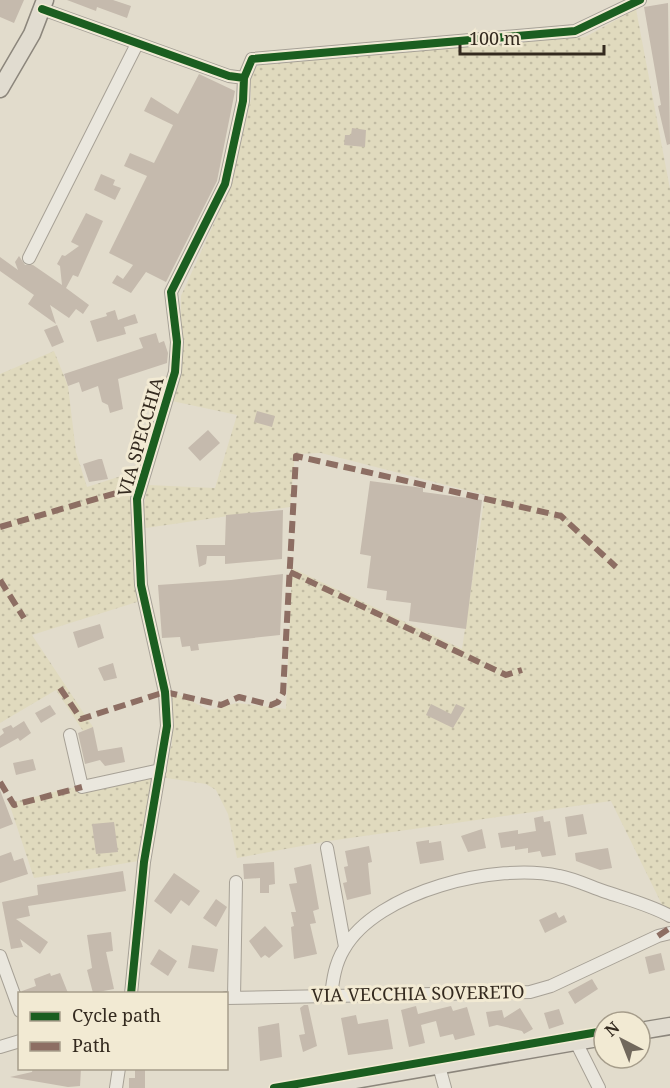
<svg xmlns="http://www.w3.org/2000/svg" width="670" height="1088" font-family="'Noto Serif',serif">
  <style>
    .farmland { fill: url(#farmland-dots) }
    .building { fill: #c5baad }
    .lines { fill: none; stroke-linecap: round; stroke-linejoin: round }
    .minor-casing { stroke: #a7a196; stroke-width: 14 }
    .major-casing { stroke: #8c867c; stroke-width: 19 }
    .minor { stroke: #eae7de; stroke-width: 12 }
    .major { stroke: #e1dcd0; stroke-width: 16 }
    .quiet { stroke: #8d6e63; stroke-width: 6; stroke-dasharray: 12 6; stroke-linecap: butt }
    .cycleway-casing { stroke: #f2ead3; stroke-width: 11 }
    .cycleway { stroke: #1b5e20; stroke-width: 8 }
    .labels { text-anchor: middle; stroke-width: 6; stroke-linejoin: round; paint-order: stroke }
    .street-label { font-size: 18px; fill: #342a1f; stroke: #f2ead3 }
  </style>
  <defs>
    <pattern id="farmland-dots" width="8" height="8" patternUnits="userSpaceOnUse" patternTransform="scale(1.5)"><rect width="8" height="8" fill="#e0dabe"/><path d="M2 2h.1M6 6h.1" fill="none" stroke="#c1bba3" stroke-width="1.8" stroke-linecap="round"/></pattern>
  </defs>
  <rect width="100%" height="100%" fill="#e2dccc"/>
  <!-- farmland -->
  <path class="farmland" d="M636 9 670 189V921L611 801 329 841 237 858 228 814 216 790 206 784 160 777 172 745 171 691 209 710 237 703 286 709 292 568 462 649 485 495 321 453 295 454 290 507 139 529 148 485 215 488 237 415 172 401 180 377 181 296 230 188 251 99V71L266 61 585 37Z
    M54 351 68 386 76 452 87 487 140 470V601L32 635 93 727 83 731 56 690 0 723V374Z
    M154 768 139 861 34 878 9 803Z"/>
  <!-- building -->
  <path class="building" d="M0 0H24L14 23 0 17Z
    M67 0H113L131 6 127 18 97 7 96 11Z
    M668 3 670 144 667 145 658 106 661 105 644 7Z
    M199 74 235 91 217 181 166 282 146 272 131 293 112 283 117 275 123 279 133 265 109 253 147 176 124 166 130 153 154 163 173 125 144 111 151 97 178 114Z
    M352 128 366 130 365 147 344 145 345 135H351Z
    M101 174 115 180 113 185 121 188 115 200 94 190Z
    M86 213 103 221 78 277 73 275 66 288 89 305 83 314 76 309 69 318 50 305 56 324 28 304 34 295 0 271V257L18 270 15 262 19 256 25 265H33L62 285 60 266 57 264 62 255 65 256 79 246 71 242Z
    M115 310 118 320 135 314 138 323 124 327 126 334 97 342 90 321 107 316 106 313Z
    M57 325 64 342 52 347 44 330Z
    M156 333 159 343 164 341 168 353 167 363 118 379 123 409 110 413 108 405 102 402 98 386 82 392 79 382 68 386 64 374 143 348 139 338Z
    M257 411 275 416 272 427 254 422Z
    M208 430 220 443 200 461 188 448Z
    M99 459H102L108 479 89 482 83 464Z
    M370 481 423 488V492L482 500 466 629 409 621 411 603 386 600 387 591 367 588 371 556 360 554Z
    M283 510 282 559 225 564V556H207L206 564 199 567 196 545H225L226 515Z
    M283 574 280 635 198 644 199 650 191 651 190 646 182 647 180 637 162 638 158 585 231 580Z
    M100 624 104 638 78 648 73 632Z
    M113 663 117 678 104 681 98 668Z
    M431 704 451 714 456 704 465 708 453 728 426 715Z
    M50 705 56 714 41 723 35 713Z
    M24 721 31 733 20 741 18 738 0 748V736L4 733 2 729 11 725 13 728Z
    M93 727 98 751 122 747 125 762 105 766 100 760 85 764 78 733Z
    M33 759 36 770 16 775 13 763Z
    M0 790 13 824 0 829Z
    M583 814 587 834 568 837 565 817Z
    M543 816 544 822 550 821 556 855 542 857 540 851 528 853V848L515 850V846L501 848 498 833 518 830V834L536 831 534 818Z
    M114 822 118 852 96 854 92 824Z
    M482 829 486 848 468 852 461 836Z
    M429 840V843L441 841 444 860 420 864 416 842Z
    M369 846 372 862 368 863 371 894 347 900 343 883 347 882 344 867 348 866 345 851Z
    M608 848 612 868 600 870 576 861 575 853Z
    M11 852 14 861 23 858 28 874 0 883V856Z
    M274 862 275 884 269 885V893H260V878L244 879 243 864Z
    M311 864 319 909 313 911 316 923 310 924 317 954 294 959 291 927 294 926 291 912H296L289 884 297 883 294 868Z
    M123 871 126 891 28 906 30 916 16 919 48 942 40 954 20 939 23 947 11 949 2 902 38 895 37 885Z
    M174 873 200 891 189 906 181 900 171 914 154 901Z
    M216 899 227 907 216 927 203 918Z
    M556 912 559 918 564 915 567 922 545 933 539 920Z
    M265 926 283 946 269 958 265 955 261 958 249 941Z
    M111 932 113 951 106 952 114 989 93 993 87 970 92 968 87 935Z
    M192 945 218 949 214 972 188 968Z
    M159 949 177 961 168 976 150 964Z
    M661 953 665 970 649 974 645 957Z
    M50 973 51 976 60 973 68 993H22V991L36 986 34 979Z
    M592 979 598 989 575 1004 568 992Z
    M304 1005H308L317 1046 303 1052 299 1035 305 1034 300 1008Z
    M416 1006 418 1014 451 1006 453 1011 467 1007 475 1035 455 1040 453 1034 440 1037 436 1021 421 1025 425 1043 409 1047 401 1010Z
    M520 1008 533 1029 524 1034 522 1031 497 1025 489 1027 486 1012 502 1010 504 1018Z
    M559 1009 564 1024 549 1029 544 1013Z
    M356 1015 358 1024 388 1019 393 1049 348 1055 341 1018Z
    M279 1023 282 1057 260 1061 258 1027Z
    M33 1068H81L80 1086 68 1087 10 1077 32 1072Z
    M135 1068H145V1088H129V1078H135Z"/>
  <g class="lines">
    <!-- minor casing -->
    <g class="minor-casing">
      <path id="minor" d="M42 9 229 76 244 78 252 59 575 31 640 0
        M29 258 137 44
        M70 735 82 787 160 770
        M327 848 345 947
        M0 956 20 1011
        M131 994 144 862 167 726 165 692 141 585 137 499 175 372 177 342 171 292 225 184 243 101 244 78
        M331 996C333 979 335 964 344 949 377 891 497 862 559 876 575 879 591 887 606 892 627 899 650 905 670 916
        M226 998 530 992 551 986 658 936 670 933
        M234 998 236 882
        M576 1042 599 1088
        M0 1047 20 1041
        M439 1066 445 1088
        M116 1088 119 1068"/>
    </g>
    <!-- major casing -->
    <g class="major-casing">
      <path id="major" d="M0 89 32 34 45 0
        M640 1031 670 1026
        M309 1088 604 1037"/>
    </g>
    <!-- minor -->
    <use href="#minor" class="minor"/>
    <!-- major -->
    <use href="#major" class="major"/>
    <!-- quiet -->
    <path class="quiet" d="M0 527 140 486
      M290 572 506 675 522 670
      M0 580 24 618
      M60 688 81 719 165 692 221 705 239 697 271 705 278 702 283 693 296 456 561 516 616 567
      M0 782 14 805 82 787
      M658 936 670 928"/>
    <!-- cycleway casing -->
    <g class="cycleway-casing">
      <path id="cycleway" d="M42 9 229 76 244 78 252 59 575 31 640 0
        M131 994 144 862 167 726 165 692 141 585 137 499 175 372 177 342 171 292 225 184 243 101 244 78
        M274 1088 604 1031"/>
    </g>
    <!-- cycleway -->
    <use href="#cycleway" class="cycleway"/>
  </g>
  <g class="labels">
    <!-- street labels -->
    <g class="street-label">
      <text transform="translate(141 437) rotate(-74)" y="6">VIA SPECCHIA</text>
      <text transform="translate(418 994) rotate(-1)" y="6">VIA VECCHIA SOVERETO</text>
    </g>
  </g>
  <!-- legend -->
  <rect x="18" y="992" width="210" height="78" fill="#f2ead3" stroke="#a69d8b" stroke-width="1.5"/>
  <rect x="30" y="1012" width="30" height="9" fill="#1b5e20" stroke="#a69d8b" stroke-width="1.5"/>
  <text x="72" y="1022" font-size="18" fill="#342a1f">Cycle path</text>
  <rect x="30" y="1042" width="30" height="9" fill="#8d6e63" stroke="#a69d8b" stroke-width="1.5"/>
  <text x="72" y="1052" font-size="18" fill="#342a1f">Path</text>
  <!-- north arrow -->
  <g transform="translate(622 1040) rotate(318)"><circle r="28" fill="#f2ead3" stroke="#a69d8b" stroke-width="1.5"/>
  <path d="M0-4.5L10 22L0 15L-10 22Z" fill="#71685c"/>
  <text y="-9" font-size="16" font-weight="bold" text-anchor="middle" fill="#342a1f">N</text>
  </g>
  <!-- scale -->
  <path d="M460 45v9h144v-9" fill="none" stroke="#342a1f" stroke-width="3"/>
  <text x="469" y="45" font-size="18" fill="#342a1f" stroke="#f2ead3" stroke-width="4.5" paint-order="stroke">100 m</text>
</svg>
